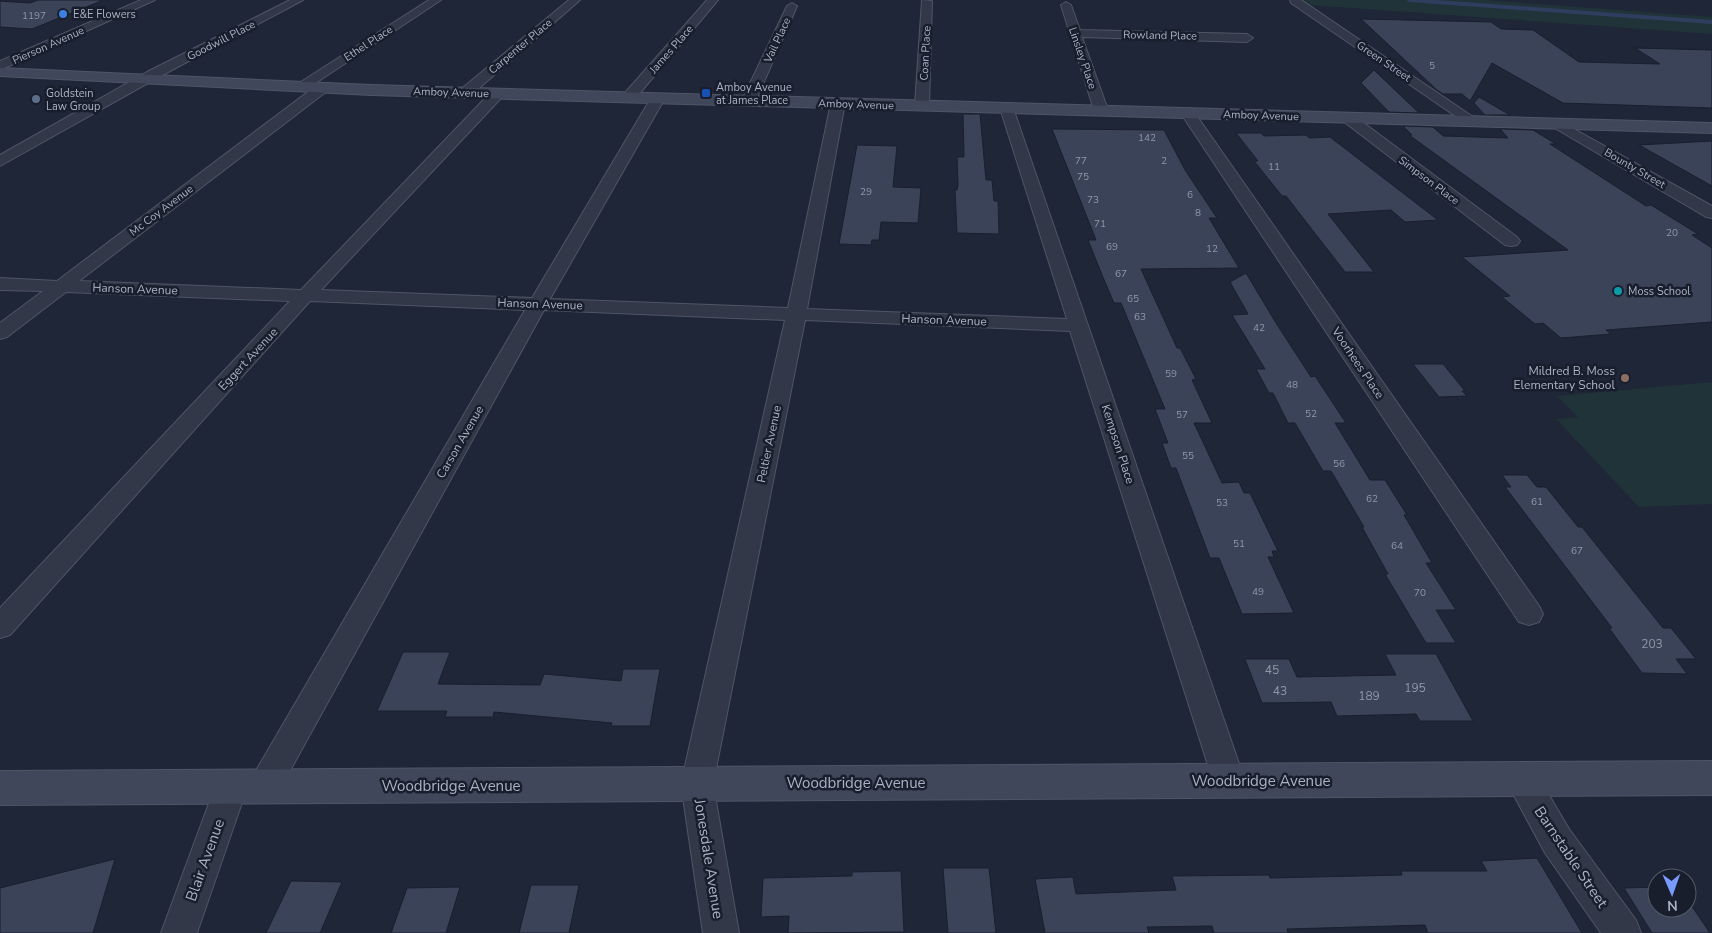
<svg xmlns="http://www.w3.org/2000/svg" width="1712" height="933" font-family="'Nunito Sans',sans-serif">
  <style>
    .green { fill: #203338 }
    .lines { fill: none; stroke-linecap: round; stroke-linejoin: round }
    .stream { stroke: #2f3d5e; stroke-width: 4 }
    .building { fill: #3a4358; stroke: #191f2e }
    .street-casing { stroke: #4f5566; stroke-width: 2 }
    .secondary-casing { stroke: #4f5566; stroke-width: 2 }
    .street { fill: #323848; fill-rule: evenodd }
    .secondary { fill: #40475b; fill-rule: evenodd }
    .shop-dot { fill: #3f7fe0; stroke: #181e2c; stroke-width: 2 }
    .transit-dot { fill: #1a4fb4; stroke: #181e2c; stroke-width: 2 }
    .service-dot { fill: #5c6f8a; stroke: #181e2c; stroke-width: 2 }
    .culture-dot { fill: #0f9aa8; stroke: #181e2c; stroke-width: 2 }
    .education-dot { fill: #8d6e63; stroke: #181e2c; stroke-width: 2 }
    .labels { text-anchor: middle; stroke-width: 5; stroke-linejoin: round; paint-order: stroke }
    .number-label { font-size: 10px; fill: #9096aa }
    .far-poi-label { font-size: 11px; fill: #acb2c5; stroke: #181e2c; text-anchor: start }
    .far-street-label { font-size: 11px; fill: #acb2c5; stroke: #181e2c }
    .street-label { font-size: 12px; fill: #acb2c5; stroke: #181e2c }
    .poi-label { font-size: 12px; fill: #acb2c5; stroke: #181e2c; text-anchor: end }
    .near-number-label { font-size: 12px; fill: #9096aa }
    .near-street-label { font-size: 15px; fill: #acb2c5; stroke: #181e2c }
  </style>
  <rect width="100%" height="100%" fill="#1e2637"/>
  <!-- green -->
  <path class="green" d="M1290 0H1483L1712 17V34L1296 4Z
    M1712 382V504L1639 507 1556 419 1578 417 1557 396Z"/>
  <g class="lines">
    <!-- stream -->
    <path class="stream" d="M1409 0 1712 22"/>
  </g>
  <!-- building -->
  <path class="building" d="M38 0H101V1L32 29 0 27V1L30 3Z
    M1361 19 1491 22 1501 29 1533 30 1579 62 1660 64 1635 48 1712 50V108L1563 103 1492 63 1470 101 1462 94H1443L1437 90Z
    M1374 70 1419 113 1389 112 1361 83Z
    M1479 97 1510 115H1485L1474 103Z
    M963 114H980L986 180H992L994 201H998L999 234 957 233 955 190H957L958 185 957 157H964Z
    M1403 126 1433 127 1443 136 1508 138 1500 129 1533 130 1556 144H1550L1646 206 1651 205 1698 234 1692 235 1712 248V322L1606 330 1611 334 1561 338 1543 323 1535 324 1502 297 1510 296 1462 257 1568 250 1409 135H1412Z
    M1052 129 1164 130 1185 170 1217 218H1209L1239 268 1141 269 1177 348H1180L1196 379 1192 380 1212 423H1194L1222 483 1239 482 1244 493H1250L1278 551H1272L1274 557H1268L1294 613 1242 614 1219 558H1210L1176 468H1171L1162 443H1168L1155 409H1165L1121 303H1114L1102 275 1088 240H1096Z
    M1236 133H1261L1264 136 1306 135 1309 138 1330 137 1438 220 1405 222 1391 210 1328 214 1374 272H1345L1286 196H1282L1254 161H1258Z
    M1712 141V186L1639 145Z
    M857 145 897 146 893 187 921 188 918 223 881 222 879 240H872L871 245 839 244Z
    M1246 273 1276 323 1311 377 1315 376 1346 423H1335L1370 480H1385L1407 515H1404L1432 563H1426L1456 610H1436L1456 643H1426L1385 574H1388L1362 527H1364L1331 471H1323L1295 423H1288L1273 393H1269L1256 369H1265L1232 315 1248 314 1230 282Z
    M1413 364H1443L1465 391H1462L1467 396 1439 397Z
    M1502 475H1527L1537 487H1546L1578 527H1582L1663 628H1671L1696 659H1676L1687 674 1642 673 1609 628H1612L1505 487H1511Z
    M403 652H450L438 684 540 685 544 674 621 681 623 669H660L650 726H611L612 723 494 712 493 717H445L447 711H377Z
    M1385 654H1436L1473 721H1420L1416 714 1337 716 1331 702 1262 703 1245 659H1289L1297 677 1396 675Z
    M1537 858 1582 933H1428L1425 925 1287 929 1288 933H1214L1212 926 1147 927 1149 933H1045L1035 879 1073 877 1076 894 1176 890 1172 876 1269 875 1270 878 1402 875 1401 871H1487L1481 861Z
    M115 859 93 933H0V888Z
    M943 868H989L996 933H948Z
    M901 871 904 932 788 933 789 916 761 917 763 878 852 876V872Z
    M291 881 342 882 320 933H266Z
    M531 885H579L569 933H519Z
    M460 887 446 933H391L407 888Z
    M1657 887V908H1687V899L1710 933H1652L1624 888Z"/>
  <g class="lines">
    <!-- street casing -->
    <g class="street-casing">
      <path id="street" d="M141 0H155L0 70V61Z
        M290 0H303L157 78 0 166V155L147 72Z
        M429 0H441L305 90 300 91 293 87Z
        M569 0H580L470 96H460L458 93 460 90Z
        M707 0H718L634 100H624L622 97 624 94Z
        M922 0 932 1 929 105 922 109 915 105Z
        M1290 0H1301L1479 121 1477 124H1467L1291 3Z
        M1066 2 1071 5 1080 30 1247 34 1253 38 1247 42 1082 37 1108 110 1101 114 1094 110 1061 5Z
        M792 3 797 6 756 100 754 103H744L742 100 787 6Z
        M322 84 329 88 327 91 79 281 301 290 493 90 498 89 505 93 503 96 321 290 532 298 651 98 658 94 665 98 550 299 788 308 831 103 838 99 845 103 807 309 1067 319 1000 108 1002 105H1012L1245 781 1241 792 1229 796 1217 792 1213 781 1070 331 805 320 713 784 739 933H703L681 784 785 320 544 310 275 798 263 802 251 798 247 788 197 933H161L219 776 231 772 243 776 247 786 525 310 310 301 10 635 0 638V608L290 301 66 292 7 337 0 339V323L43 291 0 290V278L57 281 317 85Z
        M1187 108 1192 109 1539 606 1543 614 1539 622 1529 625 1519 622 1180 112Z
        M1348 114 1353 115 1517 237 1520 241 1517 245 1511 246 1505 245 1343 121 1341 118Z
        M1558 120 1712 206V218L1706 217 1553 127 1551 124 1553 121Z
        M1522 764 1533 768 1569 829 1636 920 1641 933H1601L1545 853 1511 790 1506 779 1511 768Z"/>
    </g>
    <!-- secondary casing -->
    <g class="secondary-casing">
      <path id="secondary" d="M0 68 371 85 1712 123V133L371 95 0 76Z
        M1712 761V795L0 805V771Z"/>
    </g>
    <!-- street -->
    <use href="#street" class="street"/>
    <!-- secondary -->
    <use href="#secondary" class="secondary"/>
  </g>
  <!-- markers -->
  <circle class="shop-dot" cx="63" cy="14" r="5"/>
  <rect class="transit-dot" x="701" y="88" width="10" height="10" rx="2.5"/>
  <circle class="service-dot" cx="36" cy="99" r="5"/>
  <circle class="culture-dot" cx="1618" cy="291" r="5"/>
  <circle class="education-dot" cx="1625" cy="378" r="5"/>
  <g class="labels">
    <!-- number labels -->
    <g class="number-label">
      <text x="34" y="19">1197</text>
      <text x="1432" y="69">5</text>
      <text x="1147" y="141">142</text>
      <text x="1081" y="164">77</text>
      <text x="1164" y="164">2</text>
      <text x="1274" y="170">11</text>
      <text x="1083" y="180">75</text>
      <text x="866" y="195">29</text>
      <text x="1190" y="198">6</text>
      <text x="1093" y="203">73</text>
      <text x="1198" y="216">8</text>
      <text x="1100" y="227">71</text>
      <text x="1672" y="236">20</text>
      <text x="1112" y="250">69</text>
      <text x="1212" y="252">12</text>
      <text x="1121" y="277">67</text>
      <text x="1133" y="302">65</text>
      <text x="1140" y="320">63</text>
      <text x="1259" y="331">42</text>
      <text x="1171" y="377">59</text>
      <text x="1292" y="388">48</text>
      <text x="1311" y="417">52</text>
      <text x="1182" y="418">57</text>
      <text x="1188" y="459">55</text>
      <text x="1339" y="467">56</text>
      <text x="1372" y="502">62</text>
      <text x="1537" y="505">61</text>
      <text x="1222" y="506">53</text>
      <text x="1239" y="547">51</text>
      <text x="1397" y="549">64</text>
      <text x="1577" y="554">67</text>
      <text x="1258" y="595">49</text>
      <text x="1420" y="596">70</text>
    </g>
    <!-- far-poi labels -->
    <g class="far-poi-label">
      <text x="73" y="18">E&amp;E Flowers</text>
      <text x="716" y="91">Amboy Avenue<tspan x="716" dy="13">at James Place</tspan></text>
      <text x="46" y="97">Goldstein<tspan x="46" dy="13">Law Group</tspan></text>
      <text x="1628" y="295">Moss School</text>
    </g>
    <!-- far-street labels -->
    <g class="far-street-label">
      <text transform="translate(1160 35) rotate(1)" y="4">Rowland Place</text>
      <text transform="translate(221 40) rotate(-27)" y="4">Goodwill Place</text>
      <text transform="translate(777 40) rotate(-65)" y="4">Vail Place</text>
      <text transform="translate(368 43) rotate(-33)" y="4">Ethel Place</text>
      <text transform="translate(48 45) rotate(-24)" y="4">Pierson Avenue</text>
      <text transform="translate(520 46) rotate(-40)" y="4">Carpenter Place</text>
      <text transform="translate(671 49) rotate(-49)" y="4">James Place</text>
      <text transform="translate(925 53) rotate(-87)" y="4">Coan Place</text>
      <text transform="translate(1083 58) rotate(71)" y="4">Linsley Place</text>
      <text transform="translate(1384 61) rotate(34)" y="4">Green Street</text>
      <text transform="translate(451 92) rotate(2)" y="4">Amboy Avenue</text>
      <text transform="translate(856 104) rotate(2)" y="4">Amboy Avenue</text>
      <text transform="translate(1261 115) rotate(2)" y="4">Amboy Avenue</text>
      <text transform="translate(1635 168) rotate(30)" y="4">Bounty Street</text>
      <text transform="translate(1429 180) rotate(37)" y="4">Simpson Place</text>
      <text transform="translate(161 210) rotate(-37)" y="4">Mc Coy Avenue</text>
    </g>
    <!-- street labels -->
    <g class="street-label">
      <text transform="translate(135 289) rotate(2)" y="4">Hanson Avenue</text>
      <text transform="translate(540 304) rotate(2)" y="4">Hanson Avenue</text>
      <text transform="translate(944 320) rotate(2)" y="4">Hanson Avenue</text>
      <text transform="translate(248 359) rotate(-47)" y="4">Eggert Avenue</text>
      <text transform="translate(1358 363) rotate(56)" y="4">Voorhees Place</text>
      <text transform="translate(460 442) rotate(-60)" y="4">Carson Avenue</text>
      <text transform="translate(769 444) rotate(-78)" y="4">Peltier Avenue</text>
      <text transform="translate(1118 444) rotate(72)" y="4">Kempson Place</text>
    </g>
    <!-- poi labels -->
    <g class="poi-label">
      <text x="1615" y="375">Mildred B. Moss<tspan x="1615" dy="14">Elementary School</tspan></text>
    </g>
    <!-- near-number labels -->
    <g class="near-number-label">
      <text x="1652" y="648">203</text>
      <text x="1272" y="674">45</text>
      <text x="1415" y="692">195</text>
      <text x="1280" y="695">43</text>
      <text x="1369" y="700">189</text>
    </g>
    <!-- near-street labels -->
    <g class="near-street-label">
      <text x="1261" y="786">Woodbridge Avenue</text>
      <text x="856" y="788">Woodbridge Avenue</text>
      <text x="451" y="791">Woodbridge Avenue</text>
      <text transform="translate(1571 857) rotate(56)" y="5">Barnstable Street</text>
      <text transform="translate(709 859) rotate(81)" y="5">Jonesdale Avenue</text>
      <text transform="translate(205 860) rotate(-70)" y="5">Blair Avenue</text>
    </g>
  </g>
  <!-- north arrow -->
  <g transform="translate(1672 893) rotate(178)"><circle r="24" fill="#181e2c" stroke="#535969"/>
  <path d="M0-4L9 19L0 12L-9 19Z" fill="#789bfd"/>
  <text y="-8" font-size="14" font-weight="bold" text-anchor="middle" fill="#acb2c5">N</text>
  </g>
</svg>
